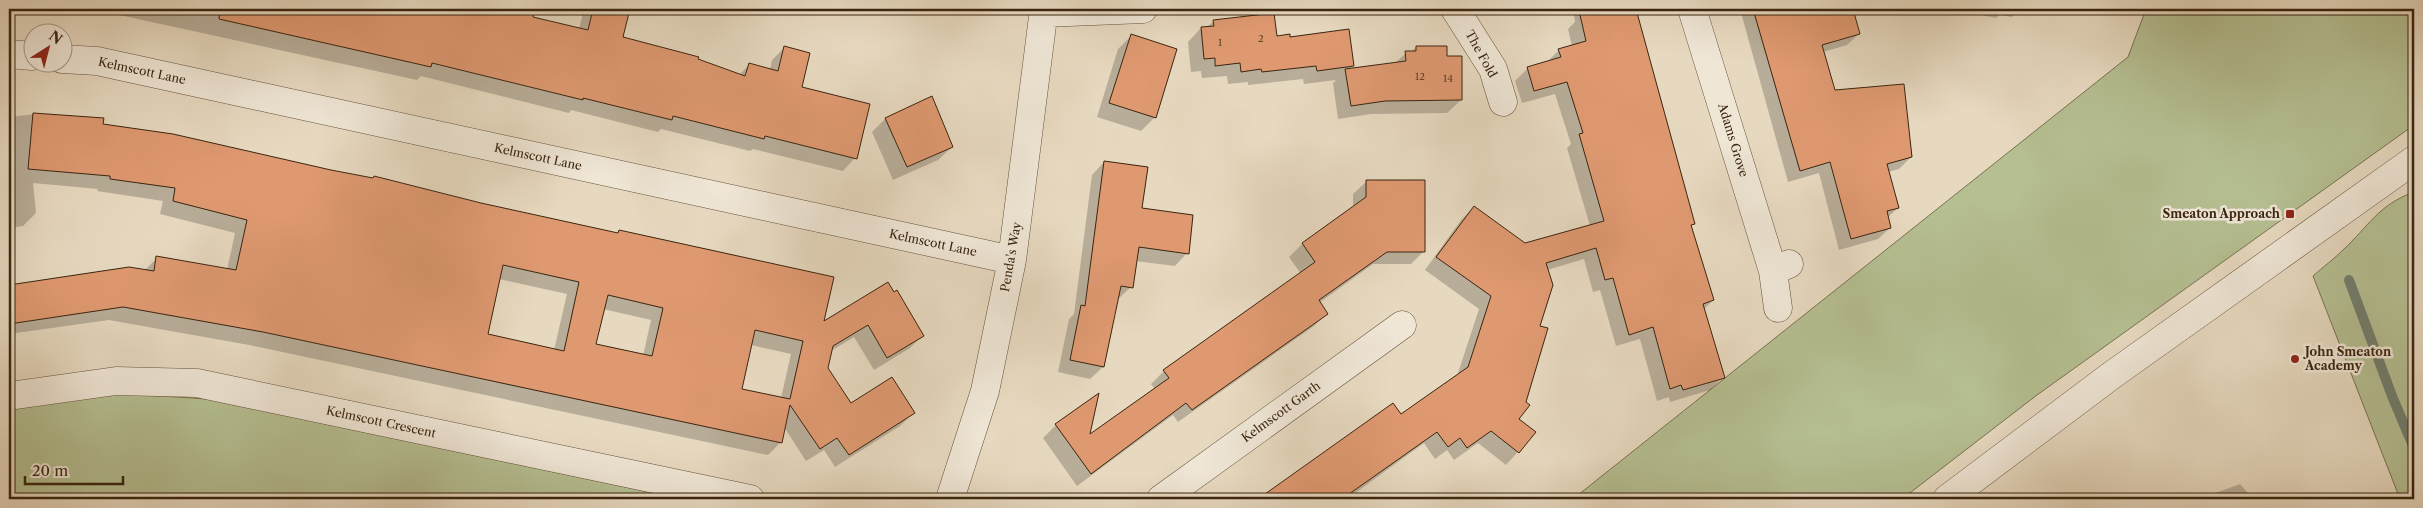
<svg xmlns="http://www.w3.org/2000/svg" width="2423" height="508" font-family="'Libre Caslon Text',serif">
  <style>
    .green { fill: #b5bf92; stroke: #787250 }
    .shadow { fill: #0003; fill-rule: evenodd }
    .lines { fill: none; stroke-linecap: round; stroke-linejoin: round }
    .stream { stroke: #727e6f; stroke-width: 10 }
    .building { fill: #df9971; stroke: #3a250f; fill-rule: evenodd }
    .minor-casing { stroke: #65523b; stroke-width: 29 }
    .minor { stroke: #efe6d6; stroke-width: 28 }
    .poi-dot { fill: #8f2418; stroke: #efe6d6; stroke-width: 2 }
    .labels { text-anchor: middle; stroke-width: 5; stroke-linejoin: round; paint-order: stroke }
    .number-label { font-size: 10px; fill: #634228 }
    .street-label { font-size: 12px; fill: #3a250f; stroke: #efe6d6 }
    .poi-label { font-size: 12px; font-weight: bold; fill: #3a250f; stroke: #efe6d6; text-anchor: end }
  </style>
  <rect width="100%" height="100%" fill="#e7d9c0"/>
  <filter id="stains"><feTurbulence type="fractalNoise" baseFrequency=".004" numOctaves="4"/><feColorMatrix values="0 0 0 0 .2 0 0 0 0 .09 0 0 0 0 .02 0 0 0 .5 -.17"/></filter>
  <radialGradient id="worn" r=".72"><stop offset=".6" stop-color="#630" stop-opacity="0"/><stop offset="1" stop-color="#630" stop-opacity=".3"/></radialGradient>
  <!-- green -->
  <path class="green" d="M2146 9H2414V125L2037 395 1902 499H1573L2128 57Z
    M2414 192V499H2400L2313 276C2323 267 2334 259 2343 250 2369 226 2378 205 2414 192Z
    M114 393 207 399 683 499H9V410Z"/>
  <!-- shadow -->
  <path class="shadow" d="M92 9H534L532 18 579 29 584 9H629L622 37 697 60 739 75 749 65 770 70 772 60 785 47 801 88 855 158 843 171 753 149 750 151 661 129 658 132 571 110 569 113 421 76 417 80Z
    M1573 9H1634L1693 224 1690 227 1713 300 1703 310 1723 377 1710 390 1670 402 1669 397 1657 401 1640 339 1616 346 1600 290 1593 292 1584 259 1547 270 1539 327 1518 419 1535 433 1506 465 1478 443 1454 460 1447 450 1435 459 1424 443 1347 499H1263L1392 404 1401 416 1457 376 1479 309 1425 270 1461 220 1474 207 1525 244 1590 226 1567 148 1571 144 1555 94 1522 103 1515 81 1528 68 1546 63 1559 50 1572 46 1568 29 1575 22Z
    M1740 9H1803L1801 20 1840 9H1851L1859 34 1847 45 1823 52 1834 91 1911 157 1899 169 1888 172 1898 208 1887 218 1890 228 1878 239 1839 250 1819 173 1788 182Z
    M1950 9H2020L2012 17 1999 15 1996 18Z
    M1214 21 1289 39 1353 66 1349 69 1395 63 1406 53 1411 52 1416 47 1446 57 1461 100 1447 113 1371 114 1338 119 1333 83 1336 80 1304 84 1303 79 1248 85V82L1228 84 1227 76 1202 78 1201 71 1191 72 1188 42 1201 28 1207 27Z
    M1131 36 1155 117 1141 131 1097 117 1118 49Z
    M36 114 102 125 616 234 619 231 822 323 887 284 922 336 910 348 874 370 854 337 831 351 827 368 850 405 913 413 900 426 835 467 824 450 806 461 784 427 781 442 768 455 249 345 109 320 9 334V286L129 268 144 271 157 258 227 270 235 233 160 214 163 201 97 191 98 189 33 183 36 213 23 226 9 228V117ZM499 279 567 294 554 350 487 335ZM603 309 651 320 643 356 595 345ZM751 345 791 354 781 398 740 390Z
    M885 119 952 147 938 160 893 180 872 132Z
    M1104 162 1141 209 1187 253 1175 266 1135 261 1131 287 1117 300 1103 367 1090 379 1058 372 1069 319 1074 314 1092 175Z
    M1367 181 1424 251 1411 264H1373L1319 303 1327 313 1314 326 1178 422 1173 415 1077 486 1043 438 1056 425 1089 437 1155 389 1151 384 1164 371 1301 274 1289 257 1302 244 1353 208V194Z
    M2240 484 2253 499H2199Z"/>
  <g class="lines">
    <!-- stream -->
    <path class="stream" d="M2349 280 2392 396 2414 448"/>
  </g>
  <!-- building -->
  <path class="building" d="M220 9H535L533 17 588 30 593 9H630L623 37 699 57 698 59 745 76 749 63 778 71 784 46 810 53 802 87 870 104 857 159 765 136 764 139 673 116 672 120 583 98V100L432 63 431 67 219 19Z
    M1601 9H1636L1695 224 1691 225 1714 300 1703 304 1725 378 1683 390 1681 385 1670 389 1653 327 1629 335 1613 278 1605 280 1596 248 1546 263 1553 285 1540 326 1548 328 1526 402 1530 405 1519 419 1536 432 1519 453 1491 431 1467 448 1460 438 1448 447 1437 432 1342 499H1258L1393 403 1401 414 1468 367 1491 296 1436 257 1474 206 1525 243 1604 221 1579 134 1583 133 1567 82 1534 91 1527 67 1561 57 1558 49 1586 41 1580 15Z
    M1753 9H1853L1860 34 1822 45 1835 90 1904 84 1912 157 1887 164 1899 208 1887 211 1891 228 1851 239 1830 162 1800 171Z
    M1274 13 1277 36 1290 34V37L1349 29 1354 66 1317 71 1316 66 1262 72 1261 69 1241 72 1240 63 1215 66V58L1204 59 1201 27 1214 26 1213 20Z
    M1131 34 1177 49 1156 118 1109 103Z
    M1416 46H1447V56H1462V100L1385 101 1351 106 1345 69 1406 61 1405 51H1416Z
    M932 96 953 147 907 167 885 118Z
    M33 113 104 118 103 124 173 134 331 170 373 178 374 176 481 203 618 233 619 230 834 277 824 321 888 282 894 292 897 290 924 336 887 358 868 325 833 346 828 368 851 403 892 377 915 413 849 455 837 438 820 449 790 405 782 443 263 332 123 307 9 324V285L129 267 154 271 156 256 236 270 247 220 173 201 175 188 110 179V176L28 169ZM503 265 579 282 564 351 488 334ZM608 295 663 308 652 356 596 344ZM755 330 803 341 790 399 742 389Z
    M1104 161 1148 167 1142 208 1193 215 1189 254 1139 247 1133 288 1121 286 1104 367 1070 360 1081 305 1085 306Z
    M1366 180H1425V252H1387L1319 300 1328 314 1192 410 1186 403 1091 474 1055 424 1099 393 1090 434 1169 378 1163 370 1315 262 1302 243 1366 197Z"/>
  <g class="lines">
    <!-- minor casing -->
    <g class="minor-casing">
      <path id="minor" d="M1455 9 1493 69 1503 102
        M1692 9 1773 271
        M1044 13 1143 9
        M9 54 32 56
        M62 59 97 61 1012 260
        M1778 308 1773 271 1789 264
        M9 396 116 381 197 383 750 499
        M950 499 985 391 1012 260 1044 9
        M1161 499 1402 325
        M1947 499 2112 375 2414 160"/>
    </g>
    <!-- minor -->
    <use href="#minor" class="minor"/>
  </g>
  <!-- markers -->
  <g class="poi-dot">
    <rect x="2285" y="209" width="10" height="10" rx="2.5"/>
    <circle cx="2295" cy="359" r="5"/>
  </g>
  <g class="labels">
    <!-- number labels -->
    <g class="number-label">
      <text x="1261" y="42">2</text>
      <text x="1220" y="46">1</text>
      <text x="1420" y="80">12</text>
      <text x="1448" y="82">14</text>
    </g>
    <!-- street labels -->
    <g class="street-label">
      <text transform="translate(1481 54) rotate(61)" y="4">The Fold</text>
      <text transform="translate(142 71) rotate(12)" y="4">Kelmscott Lane</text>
      <text transform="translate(1733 140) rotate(73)" y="4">Adams Grove</text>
      <text transform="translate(538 157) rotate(12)" y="4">Kelmscott Lane</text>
      <text transform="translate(933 243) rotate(12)" y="4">Kelmscott Lane</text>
      <text transform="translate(1011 257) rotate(-80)" y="4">Penda's Way</text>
      <text transform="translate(1281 412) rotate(-36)" y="4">Kelmscott Garth</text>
      <text transform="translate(381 422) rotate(12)" y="4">Kelmscott Crescent</text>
    </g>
    <!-- poi labels -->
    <g class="poi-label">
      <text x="2280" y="218">Smeaton Approach</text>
      <text x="2305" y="356" text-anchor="start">John Smeaton<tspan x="2305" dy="14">Academy</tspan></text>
    </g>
  </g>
  <!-- margin -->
  <rect width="2423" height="508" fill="none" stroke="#e7d9c0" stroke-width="30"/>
  <rect x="10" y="10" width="2403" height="488" fill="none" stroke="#3a250f" stroke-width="2.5"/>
  <rect x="15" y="15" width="2393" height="478" fill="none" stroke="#3a250f"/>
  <!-- north arrow -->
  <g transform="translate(48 48) rotate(36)"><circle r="24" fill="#efe6d6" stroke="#a79986"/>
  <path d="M0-4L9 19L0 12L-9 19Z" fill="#8f2418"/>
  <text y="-8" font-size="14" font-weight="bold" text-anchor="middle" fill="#3a250f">N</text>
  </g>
  <!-- scale -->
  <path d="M25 476v8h98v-8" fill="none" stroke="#3a250f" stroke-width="2.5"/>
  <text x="32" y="476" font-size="15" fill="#3a250f" stroke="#efe6d6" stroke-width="4" paint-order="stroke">20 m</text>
  <rect width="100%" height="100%" filter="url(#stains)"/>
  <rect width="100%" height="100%" fill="url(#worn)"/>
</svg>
